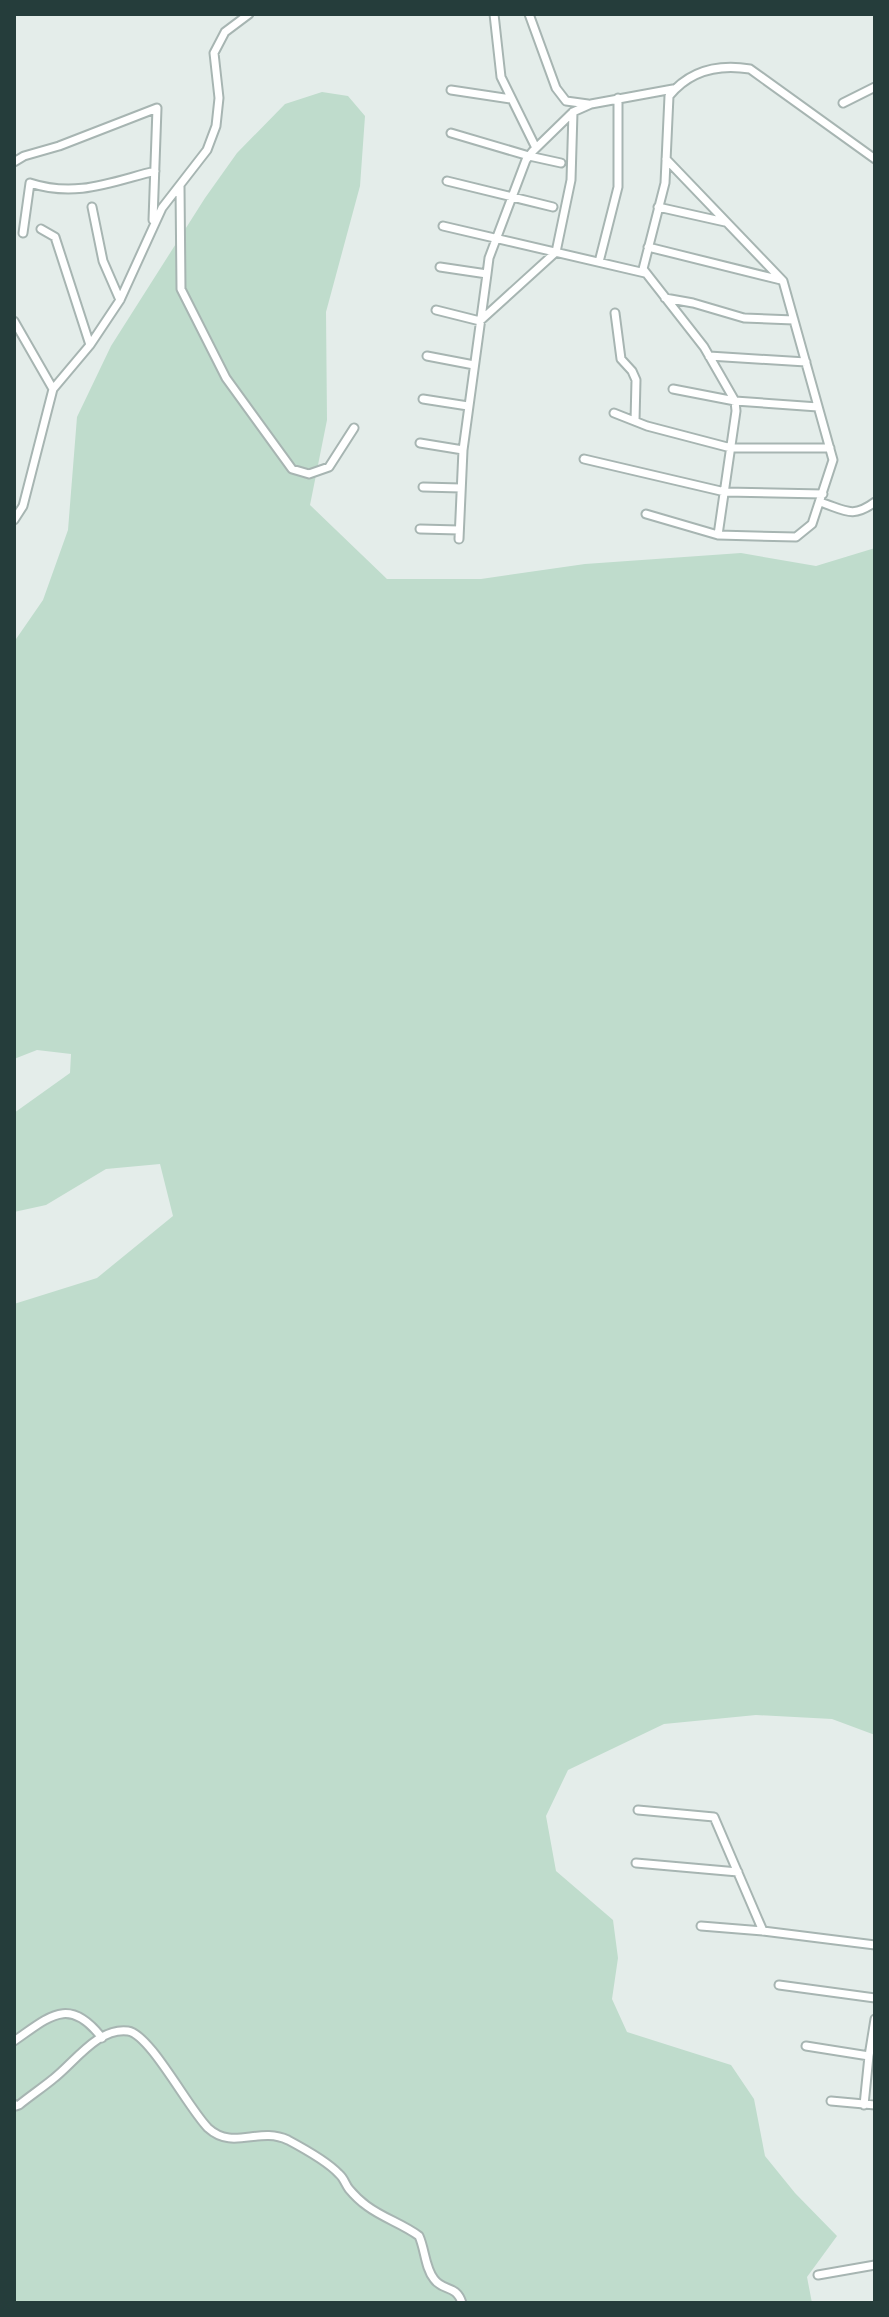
<svg xmlns="http://www.w3.org/2000/svg" width="889" height="2317" font-family="'Fira Sans',sans-serif">
  <style>
    .green { fill: #bfdccc }
    .lines { fill: none; stroke-linecap: round; stroke-linejoin: round }
    .minor-casing { stroke: #a7b5b2; stroke-width: 11 }
    .minor { stroke: #fff; stroke-width: 7 }
  </style>
  <rect width="100%" height="100%" fill="#e4edea"/>
  <!-- green -->
  <path class="green" d="M322 92 348 96 365 116 360 186 326 312 327 420 310 505 387 579H481L585 564 741 553 816 566 875 548V1735L832 1719 756 1715 664 1724 568 1770 546 1816 556 1871 613 1920 618 1958 612 1999 627 2032 731 2065 754 2099 765 2156 795 2193 837 2236 807 2277 812 2303H14V1304L97 1278 173 1216 160 1164 106 1169 46 1205 14 1212V1113L70 1073 71 1054 37 1050 14 1059V642L43 600 68 530 77 417 111 346 205 198 237 153 285 104Z"/>
  <g class="lines">
    <!-- minor casing -->
    <g class="minor-casing">
      <path id="minor" d="M494 14 501 77 536 148
        M529 14 556 88 566 101 588 104
        M451 90 511 99
        M843 103 875 87
        M451 133 529 156 561 163
        M14 162 24 156 59 146 157 108 153 220
        M447 181 553 207
        M180 186 181 289 226 378 292 469 309 474 329 467 354 428
        M92 207 103 261 120 300
        M658 207 725 222
        M443 226 645 273
        M41 229 55 237 90 345
        M23 233 30 183C76 198 111 182 155 171
        M648 247 781 280
        M599 262 618 187V98
        M440 267 487 274
        M665 298 693 303 744 318 794 320
        M436 310 480 321 556 252 571 180 573 112
        M615 313 621 359 632 371 636 380 635 421
        M14 321 53 389
        M427 356 474 365
        M709 356 806 362
        M673 389 735 401 818 407
        M423 399 468 406
        M614 413 647 426 731 448H830
        M420 443 463 450
        M584 459 725 492 823 494
        M423 487 461 488
        M820 502C845 510 852 519 875 502
        M646 514 718 535 796 537 812 524 833 460 783 281 666 159
        M14 520 23 506 53 389 90 345 120 300 162 208 207 150 216 126 219 98 214 53 225 32 249 14
        M420 529 459 530
        M718 535 736 411 735 401 704 347 643 269 665 183 669 96C690 70 719 64 750 69L875 159
        M459 539 463 450 487 274 489 258 526 160 533 151 573 112 591 104 673 89
        M638 1810 714 1817 763 1931
        M636 1863 738 1872
        M701 1926 763 1931 875 1945
        M779 1985 875 1998
        M14 2041C49 2017 69 1995 102 2038
        M806 2046 869 2056
        M831 2101 875 2105
        M14 2104 16 2106 19 2105C30 2096 42 2088 53 2079 74 2063 98 2027 128 2031 150 2034 188 2108 208 2128 233 2151 259 2126 288 2140 303 2148 328 2162 339 2174 344 2178 345 2184 349 2189 354 2195 360 2201 367 2206 383 2218 403 2224 419 2236 425 2249 425 2268 434 2279 443 2292 456 2284 462 2303
        M864 2105 869 2056 875 2019
        M818 2275 875 2265"/>
    </g>
    <!-- minor -->
    <use href="#minor" class="minor"/>
  </g>
  <!-- border -->
  <rect width="889" height="2317" fill="none" stroke="#253d3b" stroke-width="32"/>
</svg>
